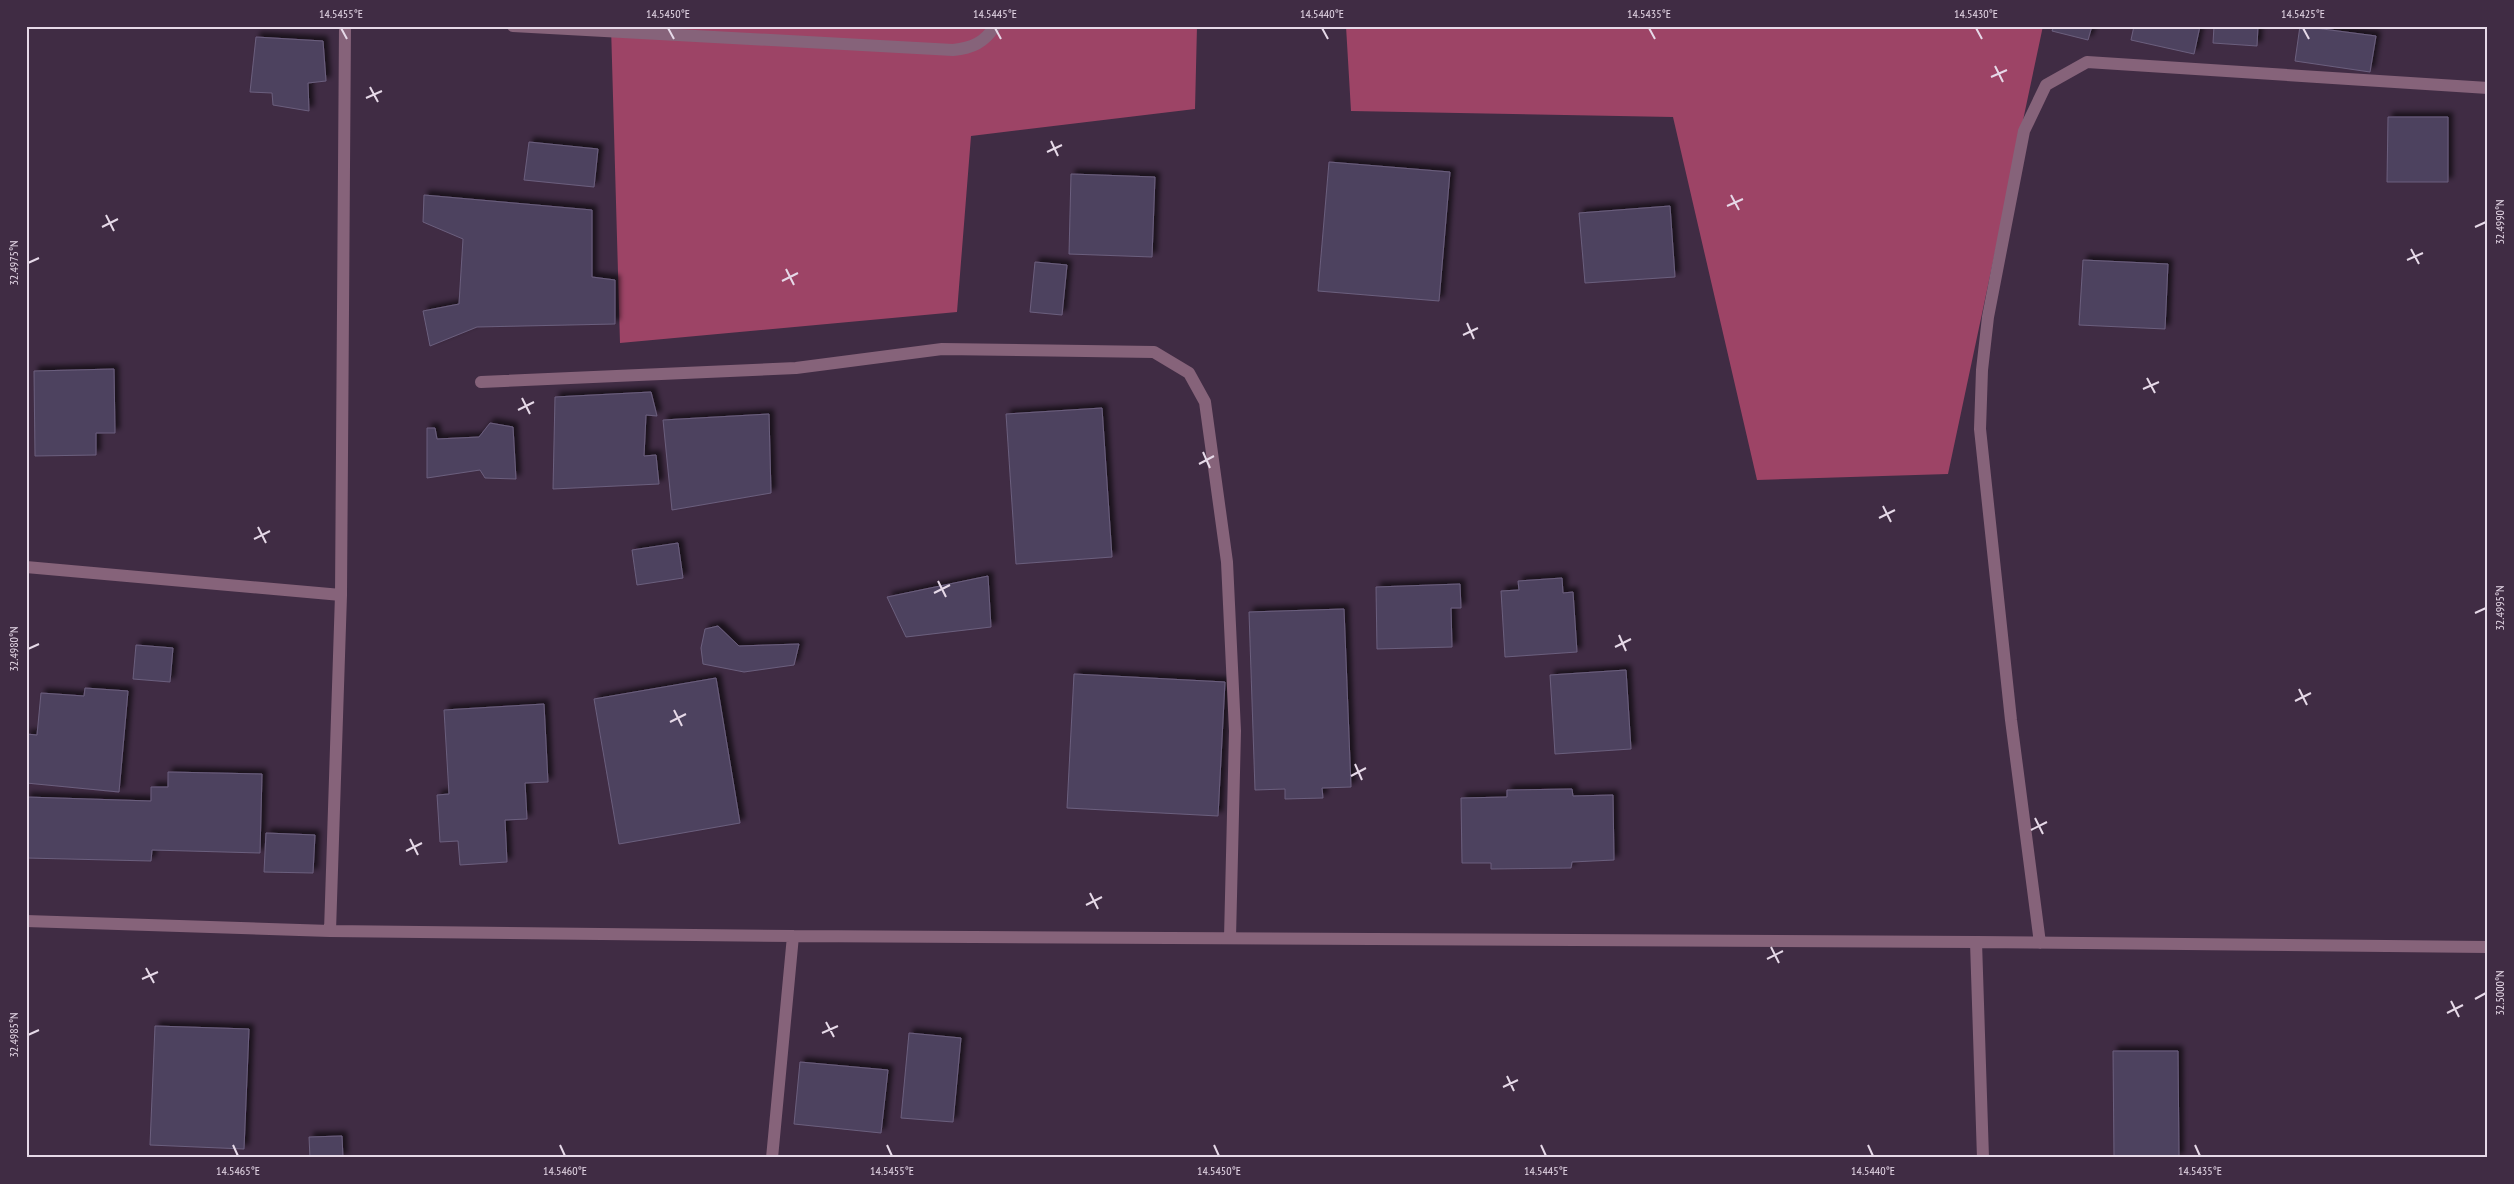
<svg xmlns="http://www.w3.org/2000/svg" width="2514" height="1184" font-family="'PT Sans Narrow',sans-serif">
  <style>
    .forest { fill: #9d4466 }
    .building { fill: #4e435f; stroke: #6b5f7e; filter: url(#shadow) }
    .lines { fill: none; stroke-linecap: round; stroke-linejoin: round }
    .minor { stroke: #86637a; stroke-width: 12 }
    .ticks { fill: none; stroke: #e6d9e8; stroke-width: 2 }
    .neatline { fill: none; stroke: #e6d9e8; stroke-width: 2 }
    .ticks-label { font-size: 12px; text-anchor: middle; fill: #e6d9e8 }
  </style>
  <defs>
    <filter id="shadow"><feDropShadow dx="4.5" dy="-4.5" stdDeviation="2.5" flood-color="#0009"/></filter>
  </defs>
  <rect width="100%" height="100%" fill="#402c44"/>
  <!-- forest -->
  <path class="forest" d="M611 26H1197L1195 109 971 136 957 312 620 343Z
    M1346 26H2043L1948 474 1757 480 1673 117 1351 111Z"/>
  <!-- building -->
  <path class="building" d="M2054 26H2092L2088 40 2052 31Z
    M2134 26H2200L2194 54 2131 40Z
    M2214 26H2258L2257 46 2213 43Z
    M2300 26 2376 36 2370 72 2295 61Z
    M256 37 323 41 326 81 308 83 309 111 273 105 272 93 250 92Z
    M2388 117H2448V182H2387Z
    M529 142 598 149 594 187 524 180Z
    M1329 162 1450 172 1439 301 1318 291Z
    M1071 174 1155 177 1152 257 1069 254Z
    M424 195 592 210V277L615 280V324L477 327 430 346 423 311 459 304 463 239 423 222Z
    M1670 206 1675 277 1585 283 1579 213Z
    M2083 260 2168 264 2165 329 2079 325Z
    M1035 262 1067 265 1062 315 1030 312Z
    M114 369 115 433H96V455L35 456 34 371Z
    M651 392 657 416 646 415 644 456 656 455 659 484 553 489 555 397Z
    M1102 408 1112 557 1016 564 1006 414Z
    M769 414 771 493 672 510 663 420Z
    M490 423 513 427 516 479 485 478 480 470 427 478V428H435L437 439 479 437Z
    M678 543 683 578 637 585 632 550Z
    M988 576 991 627 906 637 887 597Z
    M1562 578 1563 593 1573 592 1577 652 1505 657 1501 591 1519 590 1518 581Z
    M1460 584 1461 608H1451L1452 647 1377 649 1376 587Z
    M1344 609 1351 787 1322 788 1323 798 1285 799V789L1255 790 1249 612Z
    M718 626 739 646 799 644 794 665 744 672 703 664 701 648 705 629Z
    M136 645 173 648 170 682 133 679Z
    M1626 670 1631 749 1555 754 1550 675Z
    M1074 674 1225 682 1218 816 1067 808Z
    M716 678 740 823 619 844 594 699Z
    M85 688 128 691 119 792 26 783V734L37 735 41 693 84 696Z
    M544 704 548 782 525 783 527 819 505 820 507 862 460 865 458 841 440 842 437 795 449 794 444 710Z
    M168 772 262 774 260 853 152 850 151 861 26 858V797L151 801V787H168Z
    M1572 789 1573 796 1613 795 1614 860 1572 862 1571 868 1491 869V863H1462L1461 798 1507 797V790Z
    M266 833 315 835 313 873 264 872Z
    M155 1026 249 1029 244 1149 150 1145Z
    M909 1033 961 1038 953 1122 901 1118Z
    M2113 1051H2178L2179 1158H2114Z
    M800 1062 888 1070 881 1133 794 1124Z
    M342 1136 343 1158H310L309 1137Z"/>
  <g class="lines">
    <!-- minor -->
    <path class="minor" d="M513 26 953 50C972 48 984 43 995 26
      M481 382 796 368 942 349 1154 352 1189 373 1205 402 1227 562 1235 731 1230 938
      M26 567 341 595
      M26 921 330 931 793 936 1976 942 2488 947
      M330 931 341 595 345 26
      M1976 942 1983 1158
      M2040 943 2011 720 1980 429 1982 370 1988 317 2024 131 2046 85 2087 62 2488 88
      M772 1158 793 936"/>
  </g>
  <!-- ticks -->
  <path class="ticks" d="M341 28 347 39M668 28 674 39M995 28 1001 39M1322 28 1328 39M1649 28 1655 39M1976 28 1982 39M2303 28 2309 39M1995 66 2003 82M1991 77 2007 70M370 87 378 102M366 98 382 91M1051 141 1058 156M1047 152 1062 145M1731 195 1739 210M1727 206 1743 199M106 215 114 231M102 227 118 219M2475 227 2486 222M2411 249 2419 264M2407 260 2423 253M28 263 39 258M786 269 794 285M782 281 798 273M1467 323 1474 339M1463 335 1478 328M2147 378 2155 393M2143 389 2159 382M522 398 530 414M518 410 534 402M1203 452 1210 468M1199 464 1214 456M1883 506 1891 522M1879 518 1895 510M258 527 266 543M254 539 270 531M938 581 946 597M934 593 950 585M2475 613 2486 608M1619 635 1626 651M1615 647 1631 639M28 649 39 644M2299 689 2307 705M2295 701 2311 693M674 710 682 726M670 722 686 714M1355 764 1362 780M1351 776 1366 768M2035 818 2043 834M2031 830 2047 822M410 839 418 855M406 851 422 843M1090 893 1098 909M1086 905 1102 897M1771 947 1779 963M1767 959 1783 951M146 968 154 983M142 979 158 972M2475 999 2486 993M2451 1001 2459 1017M2447 1013 2463 1005M826 1022 834 1037M822 1033 838 1026M28 1035 39 1030M1507 1076 1514 1091M1503 1087 1518 1080M233 1145 238 1156M560 1145 565 1156M887 1145 892 1156M1214 1145 1219 1156M1541 1145 1546 1156M1868 1145 1873 1156M2195 1145 2200 1156"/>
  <!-- border -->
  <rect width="2514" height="1184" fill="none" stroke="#402c44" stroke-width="55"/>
  <rect x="28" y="28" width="2458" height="1128" class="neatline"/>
  <g class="ticks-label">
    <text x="341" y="18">14.5455°E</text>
    <text x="668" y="18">14.5450°E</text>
    <text x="995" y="18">14.5445°E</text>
    <text x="1322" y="18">14.5440°E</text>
    <text x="1649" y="18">14.5435°E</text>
    <text x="1976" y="18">14.5430°E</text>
    <text x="2303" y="18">14.5425°E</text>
    <text transform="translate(2500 222) rotate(-90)" y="4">32.4990°N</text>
    <text transform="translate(14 263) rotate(-90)" y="4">32.4975°N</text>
    <text transform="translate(2500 608) rotate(-90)" y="4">32.4995°N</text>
    <text transform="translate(14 649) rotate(-90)" y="4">32.4980°N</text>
    <text transform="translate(2500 993) rotate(-90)" y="4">32.5000°N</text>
    <text transform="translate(14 1035) rotate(-90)" y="4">32.4985°N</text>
    <text x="238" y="1175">14.5465°E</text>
    <text x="565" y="1175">14.5460°E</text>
    <text x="892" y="1175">14.5455°E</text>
    <text x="1219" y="1175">14.5450°E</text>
    <text x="1546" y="1175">14.5445°E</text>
    <text x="1873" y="1175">14.5440°E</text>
    <text x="2200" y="1175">14.5435°E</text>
  </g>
</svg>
